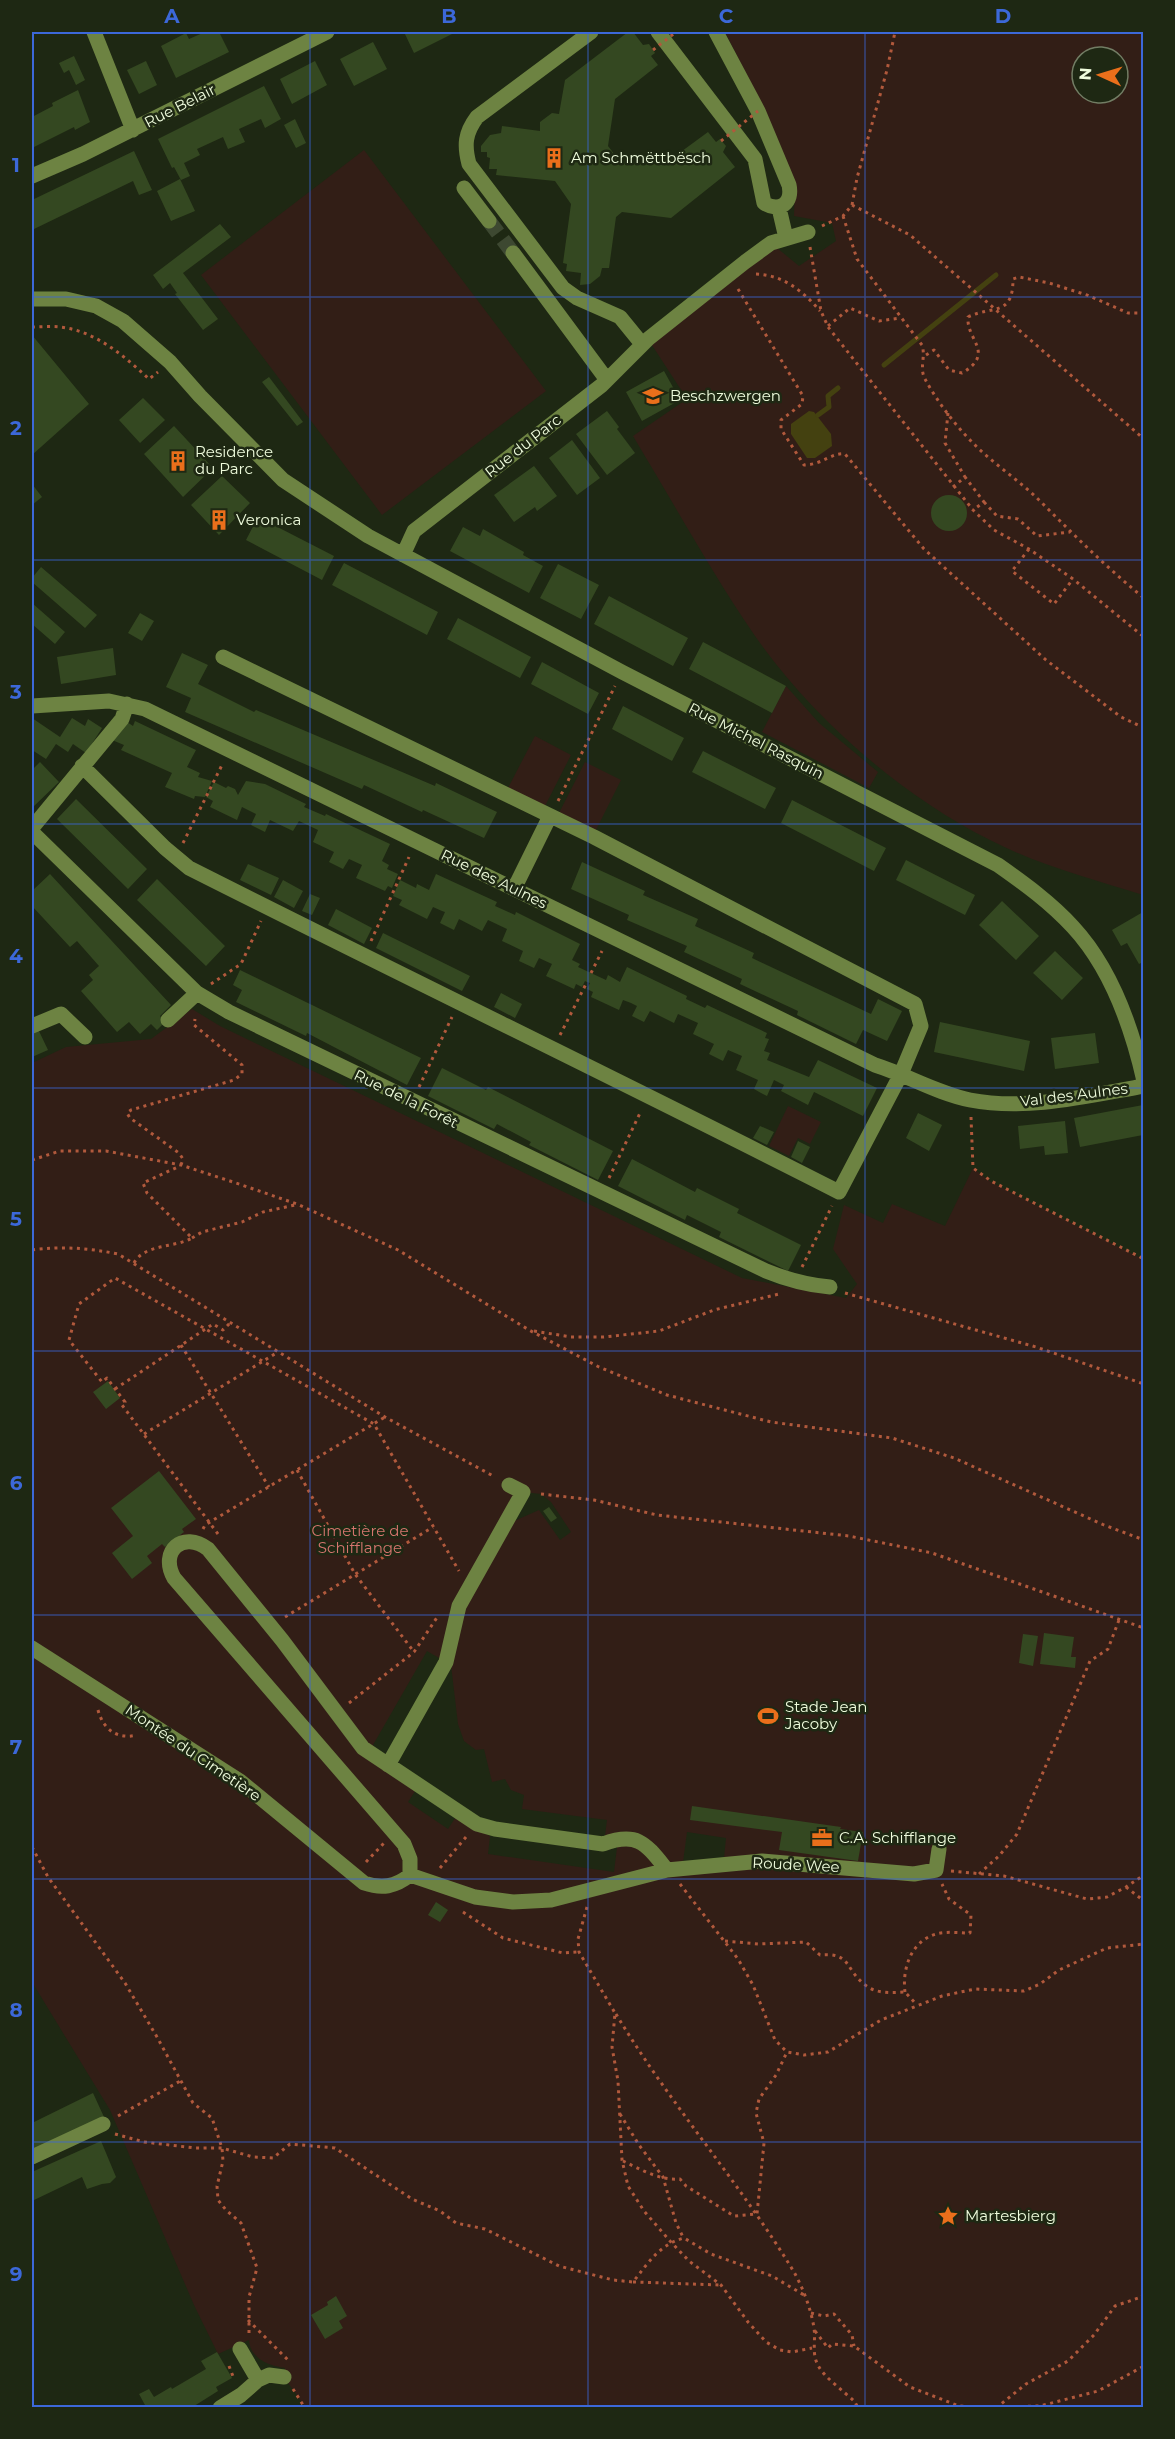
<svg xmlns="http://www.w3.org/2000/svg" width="1175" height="2439" font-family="Montserrat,sans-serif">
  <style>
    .green { fill: #321e16; fill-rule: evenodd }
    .water { fill: #444110 }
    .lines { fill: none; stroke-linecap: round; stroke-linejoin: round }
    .stream { stroke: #444110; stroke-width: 5 }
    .building { fill: #344821 }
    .minor-tunnel { stroke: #3d4831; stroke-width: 15; stroke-dasharray: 15 8; stroke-linecap: butt }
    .path { stroke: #b1593c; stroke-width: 3; stroke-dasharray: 3 4.5; stroke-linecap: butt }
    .minor { stroke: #6d8342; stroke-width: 15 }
    .path-bridge { stroke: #b1593c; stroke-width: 3; stroke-dasharray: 3 4.5; stroke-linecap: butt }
    .grid { fill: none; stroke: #3c68d9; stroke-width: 1.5; stroke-opacity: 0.55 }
    .labels { text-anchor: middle; stroke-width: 5; stroke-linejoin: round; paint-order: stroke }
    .street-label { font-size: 15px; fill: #effcdd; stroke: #1e2813 }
    .poi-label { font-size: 15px; fill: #effcdd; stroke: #1e2813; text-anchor: start }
    .park-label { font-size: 15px; fill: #d7756f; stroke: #1e2813 }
    .neatline { fill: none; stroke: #3c68d9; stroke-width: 2 }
    .grid-label { font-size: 20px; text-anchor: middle; font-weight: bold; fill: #3c68d9 }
  </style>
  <rect width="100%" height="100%" fill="#1e2813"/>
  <!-- green -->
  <path class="green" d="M725 32H1143V895C1092 879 1038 865 990 840 900 795 810 716 753 633 710 570 673 502 633 436L687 399 648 339 771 243 799 266 836 241 832 223 794 216 795 186 763 107ZM1082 57H1118V93H1082Z
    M364 150 546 391 382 515 201 275Z
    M786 686 819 723 878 772 869 788 762 732Z
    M535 736 571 755 545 806 508 788Z
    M585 762 621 780 595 832 559 813Z
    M192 1009 220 1026 742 1278 846 1298 857 1284 833 1249 844 1205 883 1223 892 1204 945 1226 973 1168 991 1182 1143 1259V2407H305L284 2377 285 2368C268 2366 250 2358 249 2340L218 2354 194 2305 110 2110 32 1982V1063L66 1047 151 1039ZM523 1492 541 1494 551 1502 571 1532 560 1540 539 1510 505 1525ZM427 1651 451 1665 458 1724 464 1741 476 1750 484 1749 492 1782 505 1779 511 1790 524 1795 522 1809 607 1820 605 1836 618 1839 614 1872 488 1854 490 1836 474 1828 457 1815 448 1829 408 1802 419 1785 388 1765 373 1745ZM687 1832 726 1838 724 1858 683 1862Z
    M788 1106 821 1122 810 1144 798 1138 789 1156 769 1146Z"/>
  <!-- water -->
  <path class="water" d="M809 411 814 412 831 434 832 446 815 458H807L791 434V424Z"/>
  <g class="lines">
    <!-- stream -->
    <path class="stream" d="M884 365 996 275
      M818 415 829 407 828 396 838 388"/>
  </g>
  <!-- building -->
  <path class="building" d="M205 32H219L229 52 176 78 161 46 186 33 189 39Z
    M404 32H456L414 53Z
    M628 32H633L643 45 649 44 655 53 651 56 658 65 615 99 608 146 618 159 663 165 708 132 716 142 720 139 726 146 723 152 735 167 671 218 622 212 616 217 609 268H602L600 276 590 284 580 285 581 273 566 271 567 264 563 263 571 204 555 181 496 175 497 169H489L490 158 487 157V152H481V146L490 135 501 133 502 126 540 131V122L552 113 559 114 565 80Z
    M373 42 387 69 354 86 340 59Z
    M74 56 85 80 76 85 69 70 64 73 59 63Z
    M146 61 157 85 139 94 127 70Z
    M315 61 327 85 292 104 280 79Z
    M264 86 281 119 265 128 261 119 239 129 245 142 228 149 223 137 197 149 200 155 184 163 190 176 181 180 174 167 172 168 158 139Z
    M78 90 90 122 75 130 74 127 32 148V117L53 106 52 103Z
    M295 119 306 143 296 148 284 125Z
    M134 151 152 190 139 195 133 181 32 230V200Z
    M180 179 195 211 171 221 157 191Z
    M220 224 231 237 183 273 218 319 203 330 175 294 177 293 170 283 163 289 153 275Z
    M32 335 89 404 32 455Z
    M664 371 680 400 642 421 626 392Z
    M269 377 303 422 297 426 262 382Z
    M143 398 165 420 140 443 119 420Z
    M607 411 619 427 617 429 635 453 607 475 576 434Z
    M174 426 213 468 183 497 144 454Z
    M572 440 600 478 577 495 549 458Z
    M534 466 557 496 537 511 535 507 514 522 494 495Z
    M222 476 250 503 219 535 191 505Z
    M32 484 42 497 32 505Z
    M931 513a18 18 0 1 1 36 0a18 18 0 1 1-36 0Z
    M258 517 334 556 322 580 246 540Z
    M463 527 480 536 483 529 524 552 523 555 543 566 529 593 450 551Z
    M344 563 438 612 427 635 332 585Z
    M558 564 599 585 581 619 540 598Z
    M41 567 97 615 85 628 32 582V578Z
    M609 596 688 638 673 666 594 624Z
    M32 603 65 632 55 644 32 624Z
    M140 613 154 621 142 641 128 633Z
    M458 618 531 657 520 678 447 639Z
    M703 642 786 686 772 713 689 669Z
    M113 648 116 675 61 684 57 657Z
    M182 653 208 665 198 684 254 712 256 710 435 786 436 783 497 812 484 838 423 810 422 812 364 785 362 789 185 712 191 698 166 687Z
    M542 662 599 693 588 714 531 684Z
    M623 706 684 738 672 761 612 729Z
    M32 718 60 737 72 718 85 726 88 719 102 728 86 753 73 744 68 752 56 744 46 759 32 750Z
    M135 721 196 750 187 767 200 773 198 777 212 781 205 797 195 796 194 799 165 787 172 773 121 750 124 745 112 740 127 722 133 726Z
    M703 751 776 788 765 809 692 772Z
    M40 762 59 782 32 808V770Z
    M246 781 265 784 306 804 304 807 325 816 326 814 390 844 382 861 389 865 387 869 398 874 392 888 388 886 385 891 356 878 362 865 349 859 343 869 329 862 334 852 313 842 318 830 299 821 293 831 270 820 265 832 251 825 256 814 242 807 237 820 210 807 213 801 206 797 214 782 226 788 228 786 235 789 238 795Z
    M76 799 147 869 128 889 57 819Z
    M792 800 886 848 874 871 781 823Z
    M906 860 975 895 965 915 896 880Z
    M582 862 645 891 643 895 698 919 695 926 754 953 752 958 871 1014 878 999 902 1011 887 1041 863 1030 856 1044 797 1015 798 1011 740 984 742 979 684 952 687 946 627 920 629 915 571 889Z
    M248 864 279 878 271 895 240 880Z
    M50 874 171 1005 160 1016 165 1022 157 1030 151 1024 140 1034 129 1022 117 1032 81 991 93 980 89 975 99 966 77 941 70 947 32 906V891Z
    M436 874 497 902 495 906 515 915 516 912 580 944 572 960 580 964 578 967 606 980 608 975 620 982 627 967 687 996 686 999 705 1008 707 1005 767 1033 765 1038 769 1039 764 1051 770 1053 767 1060 809 1077 818 1060 877 1088 863 1116 814 1092 808 1105 781 1091 784 1085 774 1080 767 1096 761 1093 754 1089 758 1080 736 1070 742 1056 728 1050 723 1061 709 1054 714 1044 693 1034 698 1023 678 1014 674 1023 650 1011 644 1022 632 1016 637 1006 631 1003 623 1000 619 1010 591 997 593 992 587 989 590 983 587 982 585 981 582 987 576 984 574 989 546 976 552 964 539 958 534 968 519 961 523 951 502 941 507 929 488 920 482 931 459 919 454 930 440 923 445 912 442 911 433 907 427 919 399 905 402 900 393 896 400 880 416 888 417 884 429 890Z
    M157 879 225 946 206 966 137 900Z
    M283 880 303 891 294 908 274 897Z
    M310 894 320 898 312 915 302 911Z
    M1002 901 1039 936 1016 960 979 925Z
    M336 909 372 928 364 944 328 925Z
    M1143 912V962L1139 964 1127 943 1121 946 1112 930Z
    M383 933 470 976 462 991 376 948Z
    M1055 951 1083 978 1062 1000 1033 973Z
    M240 970 421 1058 407 1085 307 1033 306 1036 236 1002 242 990 233 985Z
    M501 993 522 1004 515 1018 494 1007Z
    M940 1022 1030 1041 1024 1071 934 1052Z
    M38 1029 48 1050 32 1057V1032Z
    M1095 1033 1099 1063 1055 1069 1051 1038Z
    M442 1068 486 1090 488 1087 613 1151 598 1180 529 1145 531 1142 497 1124 494 1129 428 1096Z
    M1143 1105V1135L1080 1147 1074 1118Z
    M918 1113 942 1125 929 1151 906 1138Z
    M1065 1121 1068 1153 1045 1155 1044 1146 1020 1149 1018 1126Z
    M760 1126 774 1132 767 1145 753 1138Z
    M798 1141 810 1147 802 1163 791 1157Z
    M632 1159 695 1192 697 1188 739 1209 737 1213 801 1245 788 1271 719 1237 721 1232 687 1215 685 1220 618 1186Z
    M108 1381 120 1398 106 1409 93 1392Z
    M159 1471 196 1519 182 1529 184 1532 165 1547 162 1544 147 1556 152 1563 132 1579 112 1553 133 1536 111 1508Z
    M549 1507 557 1518 551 1522 543 1511Z
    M1044 1633 1074 1637 1071 1657H1076L1075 1668 1040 1664Z
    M1023 1634 1038 1636 1033 1666 1019 1663Z
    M692 1806 841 1827 840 1829 863 1832 858 1861 779 1850 782 1832 690 1820Z
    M436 1902 448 1910 440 1922 428 1915Z
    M93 2093 104 2117 32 2152V2123Z
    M101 2141 116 2177 110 2183 102 2184 87 2189 82 2177 32 2201V2172Z
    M336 2296 347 2316 339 2321 343 2328 325 2339 311 2315 328 2305 327 2302Z
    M217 2352 232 2378 216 2387 218 2391 191 2408H142L145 2405 139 2394 149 2389 154 2397 171 2387 172 2389 206 2369 201 2361Z"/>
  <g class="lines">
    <!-- minor-tunnel -->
    <path class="minor-tunnel" d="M489 221 513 253"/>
    <!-- path -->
    <path class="path" d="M852 205 910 235 1144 439
      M843 216 857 259 922 345C926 357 919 368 925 379 938 403 958 429 978 448 998 467 1021 482 1040 501 1074 535 1107 568 1144 598
      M822 226 843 216 852 205 857 178 887 70 895 32
      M810 247 821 311 828 327 973 510 994 530 1029 549 1073 579 1144 637
      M756 274C783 275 803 291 820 311
      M738 289 803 396 802 404 781 420V429L804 465C822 465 832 452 845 454L924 549 1046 660 1121 717 1144 728
      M828 326 850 308 879 321 901 318
      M32 327C41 327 51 326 60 327 96 331 124 356 149 379L158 372
      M926 355 934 350 949 370 962 373C996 353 966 340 968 317 993 305 1013 317 1013 279L1019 277 1049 283 1087 295 1128 313H1144
      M948 413 945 443 965 477
      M953 487 965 477 984 502 973 510
      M984 502 997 516 1018 519 1037 536 1070 532
      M1029 549 1012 571 1054 604 1073 579
      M558 801 615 686
      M183 843 223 763
      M371 941 409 857
      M591 973 602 951
      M211 984 241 964 261 921
      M560 1035 587 982
      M419 1087 452 1017
      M971 1117 973 1168 991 1181 1144 1259
      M32 1160 60 1151H106L181 1165 233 1182 297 1204 398 1250 529 1330 599 1367 667 1395 771 1422 892 1438 954 1458 1104 1525 1144 1540
      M181 1165 183 1159 179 1153 130 1118 127 1113 131 1110 234 1080 242 1074V1065L194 1025 195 1019
      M609 1178 641 1111
      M192 1238 202 1232 242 1222 263 1212 295 1205
      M32 1250C62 1246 88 1248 118 1254L385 1417 495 1477
      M134 1263C144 1244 174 1248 192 1238L147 1193 143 1183 180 1166
      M802 1267 832 1206
      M845 1293 1036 1347 1144 1384
      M534 1331 571 1337H604L659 1331 714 1310 779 1294
      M181 1345 269 1487
      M115 1389 213 1324 223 1330 230 1323
      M144 1434 278 1352
      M297 1470 355 1574 414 1652
      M541 1494 594 1500 657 1515 849 1536 932 1553 1144 1628
      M203 1529 205 1525 385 1417
      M218 1534 122 1405 125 1402 107 1378 102 1382 69 1340 79 1304 115 1278 374 1424 459 1571
      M285 1617 433 1527
      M349 1703 414 1652 438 1616
      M98 1710C103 1729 117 1740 137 1735
      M32 1847 48 1877 125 1983 157 2037 193 2103 212 2118 222 2148 223 2161 217 2186 218 2200 226 2210 241 2223 257 2268 249 2297V2336
      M366 1862 384 1843
      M440 1868 466 1837
      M951 1871 1004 1876 1087 1899 1107 1897 1126 1887 1144 1875
      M979 1874 999 1856 1017 1834 1090 1661 1108 1649 1119 1620
      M680 1884 738 1959 753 1985 775 2040 787 2052 804 2055 828 2052 881 2020 942 1996 975 1989 1024 1991 1040 1984 1059 1970 1107 1948 1144 1944
      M1126 1887 1144 1901
      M587 1907 578 1939 579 1952 615 2013 612 2047 618 2081 622 2160 628 2186 644 2211 670 2241 689 2261 721 2285 748 2322 766 2342 780 2350 792 2352 812 2348
      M463 1912 503 1938 563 1953 578 1952
      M725 1941 759 1944 806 1942 820 1955C851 1952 845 1969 864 1984 875 1994 891 1993 905 1992L917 2005
      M905 1992C902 1969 911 1941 936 1934 946 1931 959 1933 970 1933L971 1915 949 1899 942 1884
      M616 2014C670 2104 740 2183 794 2272 803 2288 811 2309 814 2328 816 2342 811 2354 819 2367 825 2378 845 2392 855 2402L858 2408
      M620 2114 639 2145 663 2177 676 2223 683 2237
      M118 2116 182 2080
      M115 2134 144 2142 195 2148H222L253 2157 273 2158 290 2144 335 2148 412 2199 440 2211 456 2223 485 2229 559 2266 613 2280 633 2282C648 2263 660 2244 684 2238L711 2254 772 2276 804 2295
      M623 2161C640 2169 660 2181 680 2179L686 2186 734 2216 757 2214 764 2143 756 2113 759 2099 776 2075 787 2052
      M633 2282 721 2285
      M811 2313 824 2316 834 2314 852 2335 854 2346
      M248 2320 289 2361
      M815 2331 828 2348 832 2344 854 2346 910 2387 959 2406 996 2408
      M229 2366 234 2379
      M293 2389 305 2408
      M998 2407 1040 2406 1098 2391 1144 2366
      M996 2408 1026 2384 1068 2361 1094 2335 1115 2306 1141 2297 1144 2294"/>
    <!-- minor -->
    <path class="minor" d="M94 32 133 130
      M591 32 477 117C465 133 464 145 469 164L563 288 577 298 620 317 642 344
      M658 32 755 159 764 203C780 213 793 203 789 185L758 111 716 32
      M32 176 83 154 327 32
      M464 188 489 221
      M779 208 786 238
      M513 253 607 380
      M32 299H66L96 306 123 321 170 362 200 396 283 480 368 536 622 672 998 865C1025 884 1051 903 1073 927 1111 968 1132 1028 1144 1081
      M403 555 414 531 602 385 648 339 745 262 771 243 808 232
      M32 706 109 701 145 709 875 1065C907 1075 936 1093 970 1100 1027 1111 1087 1096 1144 1086
      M82 766 165 848 189 868C405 977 623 1082 839 1192L901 1074 921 1026 915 1004 594 837 223 657
      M32 828 122 719 127 704
      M32 832 197 993 229 1012 766 1271C788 1280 806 1285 830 1287
      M514 889 550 816
      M168 1020 197 993
      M32 1026 61 1014 85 1037
      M32 1648 240 1781 364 1883C382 1889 395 1887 410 1875
      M388 1765 446 1662 459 1606 523 1492 509 1485
      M410 1875V1859L404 1844 174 1578C159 1551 183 1530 208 1549L282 1640 363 1748 477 1824 495 1829 603 1844C638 1831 646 1844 667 1870
      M410 1875 475 1897 513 1902 551 1900 667 1870 762 1861 914 1874 936 1870 939 1849
      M32 2157 103 2124
      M240 2349 258 2380 269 2375 284 2377
      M220 2408 241 2395 258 2380"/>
    <!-- path-bridge -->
    <path class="path-bridge" d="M653 50 676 32
      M721 141 758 111"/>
  </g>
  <!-- grid -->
  <path class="grid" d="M310 32V2408M588 32V2408M865 32V2408M32 297H1144M32 560H1144M32 824H1144M32 1088H1144M32 1351H1144M32 1615H1144M32 1879H1144M32 2142H1144"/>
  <!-- icons -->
  <defs>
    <g id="building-bare" transform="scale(1.62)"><path d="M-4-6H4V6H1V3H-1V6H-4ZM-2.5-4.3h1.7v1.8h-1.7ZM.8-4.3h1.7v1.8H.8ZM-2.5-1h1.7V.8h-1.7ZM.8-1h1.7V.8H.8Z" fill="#ea6f1b" stroke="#1e2813" stroke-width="2.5" paint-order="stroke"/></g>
    <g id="school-bare" transform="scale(1.62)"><path d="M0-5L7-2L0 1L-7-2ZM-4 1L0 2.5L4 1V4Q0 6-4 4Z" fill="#ea6f1b" stroke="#1e2813" stroke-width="2.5" paint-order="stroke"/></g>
    <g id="stadium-bare" transform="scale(1.62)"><path d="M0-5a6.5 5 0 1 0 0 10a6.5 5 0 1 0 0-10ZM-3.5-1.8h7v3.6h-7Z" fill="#ea6f1b" stroke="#1e2813" stroke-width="2.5" paint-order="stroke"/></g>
    <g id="office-bare" transform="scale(1.62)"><path d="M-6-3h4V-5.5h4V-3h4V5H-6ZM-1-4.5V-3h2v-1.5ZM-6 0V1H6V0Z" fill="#ea6f1b" stroke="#1e2813" stroke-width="2.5" paint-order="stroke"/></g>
    <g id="sight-bare" transform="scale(1.62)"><path d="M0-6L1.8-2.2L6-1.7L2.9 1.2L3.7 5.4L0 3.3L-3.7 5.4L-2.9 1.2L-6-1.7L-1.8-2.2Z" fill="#ea6f1b" stroke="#1e2813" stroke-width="2.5" paint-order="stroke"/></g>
  </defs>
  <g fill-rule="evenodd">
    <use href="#building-bare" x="554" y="158"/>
    <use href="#school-bare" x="653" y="396"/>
    <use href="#building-bare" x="178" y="461"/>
    <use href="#building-bare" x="219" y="520"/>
    <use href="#stadium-bare" x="768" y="1716"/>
    <use href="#office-bare" x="822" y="1838"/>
    <use href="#sight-bare" x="948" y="2216"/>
  </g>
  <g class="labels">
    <!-- street labels -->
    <g class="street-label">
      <text transform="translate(180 106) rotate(-27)" y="5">Rue Belair</text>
      <text transform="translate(523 446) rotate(-38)" y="5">Rue du Parc</text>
      <text transform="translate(756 741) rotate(27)" y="5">Rue Michel Rasquin</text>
      <text transform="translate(494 879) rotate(26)" y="5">Rue des Aulnes</text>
      <text transform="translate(1074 1095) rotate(-7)" y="5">Val des Aulnes</text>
      <text transform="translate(406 1099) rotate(26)" y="5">Rue de la Forêt</text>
      <text transform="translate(193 1753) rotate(34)" y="5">Montée du Cimetière</text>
      <text transform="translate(796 1865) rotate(3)" y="5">Roude Wee</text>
    </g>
    <!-- poi labels -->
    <g class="poi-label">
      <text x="571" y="163">Am Schmëttbësch</text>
      <text x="670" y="401">Beschzwergen</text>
      <text x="195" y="457">Residence<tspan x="195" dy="17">du Parc</tspan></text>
      <text x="236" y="525">Veronica</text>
      <text x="785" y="1712">Stade Jean<tspan x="785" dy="17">Jacoby</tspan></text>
      <text x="839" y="1843">C.A. Schifflange</text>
      <text x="965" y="2221">Martesbierg</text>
    </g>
    <!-- park labels -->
    <g class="park-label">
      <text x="360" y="1536">Cimetière de<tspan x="360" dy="17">Schifflange</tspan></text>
    </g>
  </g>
  <!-- border -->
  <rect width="1175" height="2439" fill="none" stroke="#1e2813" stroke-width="66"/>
  <!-- north arrow -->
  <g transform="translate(1100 75) rotate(274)"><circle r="28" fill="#1e2813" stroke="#727d64" stroke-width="1.5"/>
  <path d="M0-4.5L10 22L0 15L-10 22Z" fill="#ea6f1b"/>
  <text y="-9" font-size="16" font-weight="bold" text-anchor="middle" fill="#effcdd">N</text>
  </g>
  <rect x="33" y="33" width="1109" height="2373" class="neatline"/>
  <g class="grid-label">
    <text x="172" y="23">A</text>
    <text x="449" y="23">B</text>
    <text x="726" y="23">C</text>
    <text x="1003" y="23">D</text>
    <text x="16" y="172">1</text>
    <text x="16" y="435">2</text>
    <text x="16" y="699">3</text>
    <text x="16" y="963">4</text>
    <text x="16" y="1226">5</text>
    <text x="16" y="1490">6</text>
    <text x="16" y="1754">7</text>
    <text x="16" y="2017">8</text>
    <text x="16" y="2281">9</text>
  </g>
</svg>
